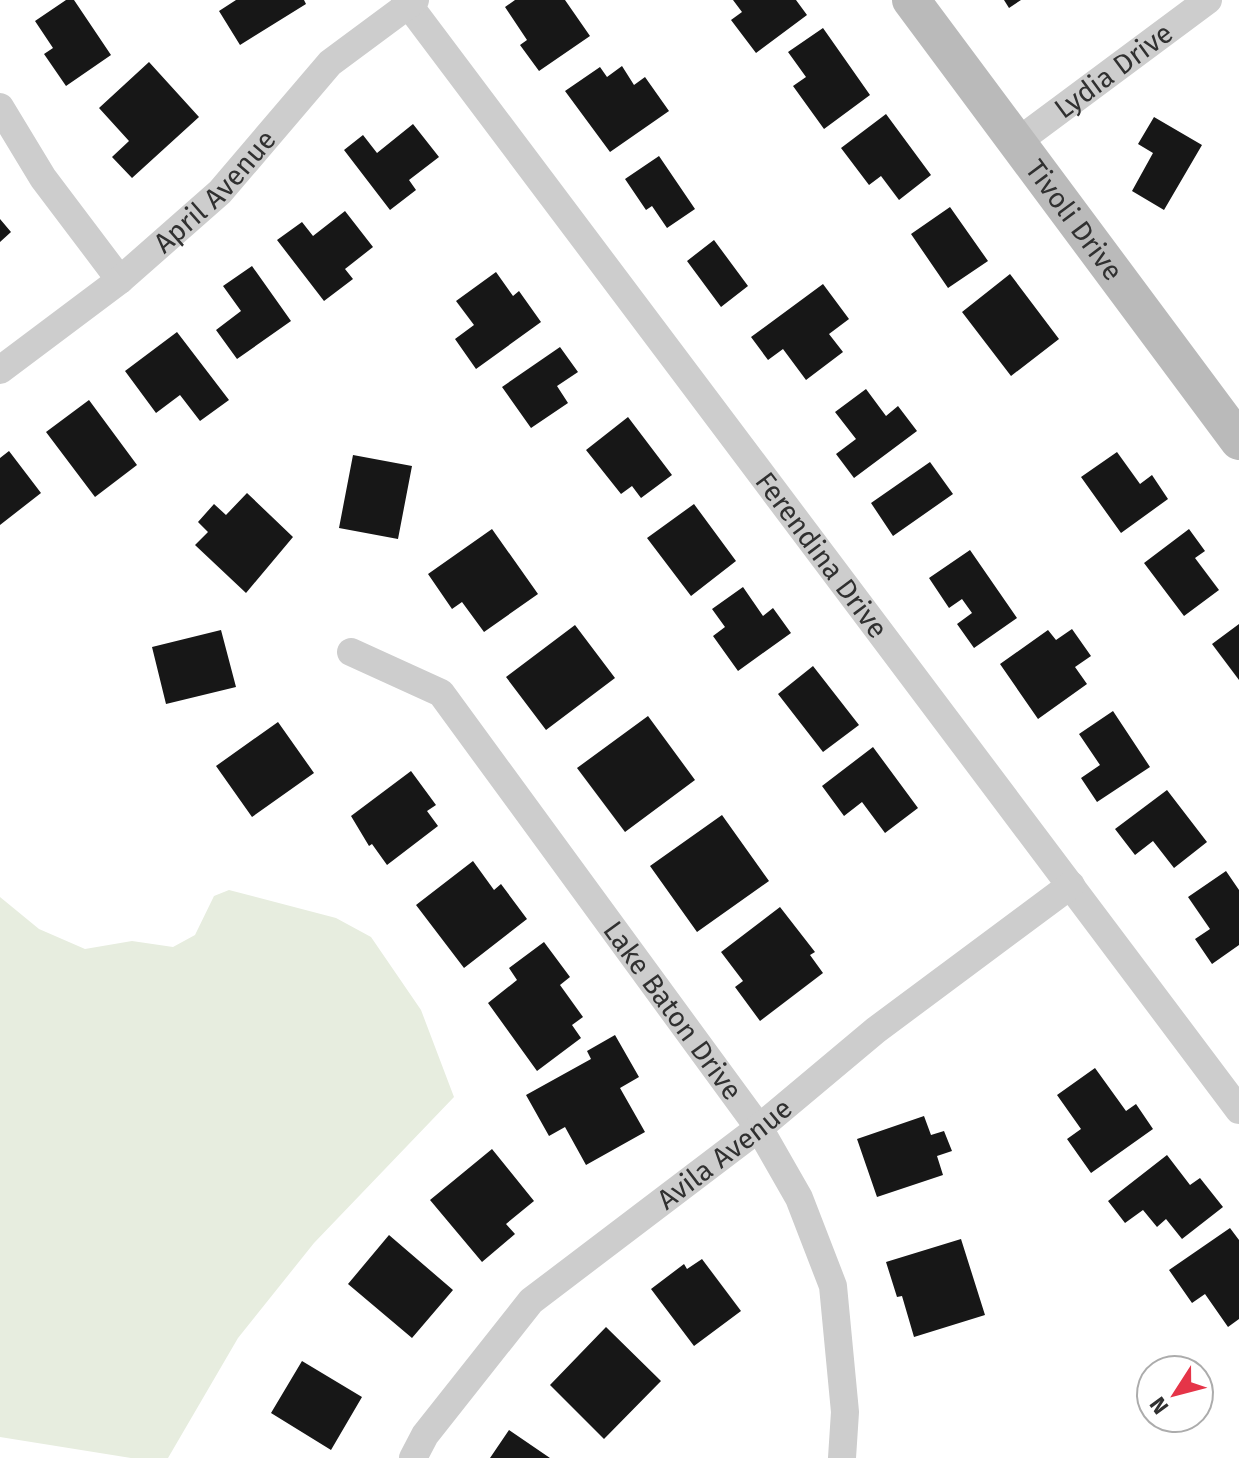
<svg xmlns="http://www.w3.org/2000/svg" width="1239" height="1458" font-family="'Fira Sans',sans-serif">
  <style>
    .green { fill: #e7eddf }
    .building { fill: #171717 }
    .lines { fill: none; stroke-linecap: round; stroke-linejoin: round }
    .street { stroke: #cdcdcd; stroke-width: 28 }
    .secondary { stroke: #bababa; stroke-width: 38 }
    .labels { text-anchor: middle; stroke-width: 8; stroke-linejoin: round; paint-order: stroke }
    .street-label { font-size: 28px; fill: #303030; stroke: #fff }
  </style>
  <rect width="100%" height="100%" fill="#fff"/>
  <!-- green -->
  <path class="green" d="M229 890 336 918 371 937 421 1010 454 1097 314 1243 238 1338 168 1458H131L0 1437V897L39 929 85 949 132 941 173 947 195 935 214 896Z"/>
  <!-- building -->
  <path class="building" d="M66 0H74L111 55 66 86 44 54 53 48 35 21Z
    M236 0H304L306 4 240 45 219 11Z
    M515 0H565L590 36 539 71 520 45 527 40 505 7Z
    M733 0H796L807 15 756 53 731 20 742 12Z
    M1004 0H1021L1009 8Z
    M823 28 870 95 824 129 793 86 806 77 788 52Z
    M149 62 199 117 132 178 112 157 129 141 99 108Z
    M622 66 634 85 645 77 669 111 610 152 565 91 600 67 607 77Z
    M886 114 931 175 899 200 881 176 869 185 841 148Z
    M1154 117 1202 145 1164 210 1132 191 1153 153 1138 144Z
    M413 124 439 157 409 180 416 190 390 210 344 150 363 135 377 153Z
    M659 156 695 209 667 228 652 206 646 210 625 179Z
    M950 207 988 261 948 288 911 234Z
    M345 211 373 247 345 269 353 279 324 301 277 240 302 222 313 236Z
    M0 219 11 232 0 242Z
    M714 240 748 286 721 307 687 261Z
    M252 266 291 321 237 359 216 330 241 311 223 286Z
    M496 272 513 296 519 291 541 322 476 369 455 339 474 325 456 301Z
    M1010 274 1059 339 1011 376 962 312Z
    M823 284 849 319 829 334 843 352 806 380 783 349 768 360 751 337Z
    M177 332 229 400 200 421 180 395 156 413 125 371Z
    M560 347 578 372 557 386 568 403 531 428 502 387Z
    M866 389 886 416 898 406 917 431 854 478 836 454 856 439 835 412Z
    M89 400 137 465 95 497 46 432Z
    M628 417 672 475 641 498 632 486 621 494 586 450Z
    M9 451 41 493 0 525V458Z
    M1117 452 1140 484 1152 475 1168 499 1121 533 1081 477Z
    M353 455 412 466 398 539 339 528Z
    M930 462 953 494 893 536 871 503Z
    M247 493 293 537 246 593 195 545 208 532 198 522 214 504 226 515Z
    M694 504 736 561 691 596 647 538Z
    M492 529 538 594 484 632 462 602 452 609 428 574Z
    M1189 529 1205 551 1195 558 1219 590 1184 616 1144 563Z
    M970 550 1017 618 974 648 957 624 972 613 962 599 949 608 929 578Z
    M743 587 763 616 773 608 791 633 738 671 713 636 725 627 712 609Z
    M1239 624V680L1212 644Z
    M575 625 615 678 546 730 506 677Z
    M1072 629 1091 656 1075 667 1087 684 1038 719 1000 664 1048 630 1056 640Z
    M221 630 236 687 166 704 152 647Z
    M813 666 859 725 823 752 778 694Z
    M1113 711 1150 767 1097 802 1081 778 1100 765 1079 734Z
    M648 716 695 780 625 832 577 768Z
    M278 722 314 773 252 817 216 766Z
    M873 747 918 808 885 833 862 802 844 816 822 786Z
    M411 771 436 805 427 811 438 826 387 865 372 844 369 846 351 816Z
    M1167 790 1207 842 1174 868 1153 841 1135 855 1115 829Z
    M722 815 769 881 697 932 650 866Z
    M473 861 494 890 501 884 527 919 464 968 416 905Z
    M1226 871 1239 890V945L1212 964 1195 939 1210 929 1188 897Z
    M780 907 815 952 810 955 823 973 760 1021 735 987 743 981 721 952Z
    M544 942 570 977 560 985 583 1017 572 1025 581 1038 537 1071 488 1003 517 980 509 968Z
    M615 1035 639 1077 620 1088 645 1132 586 1165 565 1127 549 1136 526 1095 591 1059 587 1051Z
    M1095 1068 1126 1111 1136 1104 1153 1129 1091 1173 1067 1139 1081 1129 1057 1095Z
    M924 1116 931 1135 944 1131 952 1151 937 1156 943 1175 877 1197 857 1139Z
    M492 1149 534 1201 506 1224 515 1234 482 1262 430 1200Z
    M1167 1155 1190 1185 1200 1178 1223 1207 1182 1239 1166 1219 1157 1227 1143 1210 1125 1223 1108 1201Z
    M1230 1228 1239 1240V1319L1228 1327 1205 1294 1192 1303 1169 1270Z
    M389 1235 453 1290 412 1338 348 1284Z
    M961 1239 985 1315 914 1337 902 1296 897 1297 886 1262Z
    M702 1259 741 1311 694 1346 651 1289 684 1264 687 1269Z
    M606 1327 661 1381 604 1439 550 1385Z
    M302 1361 362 1397 331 1450 271 1413Z
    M509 1430 550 1458H490Z"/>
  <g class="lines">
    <!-- street -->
    <g class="street">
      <path id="s1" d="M405 0 1239 1110"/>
      <path d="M0 107 43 178 120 280"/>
      <path id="s2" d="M1017 142 1208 0"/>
      <path id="s3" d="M0 370 120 280 220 192 330 63 415 0"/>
      <path id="s4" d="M351 652 441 693 759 1128 799 1198 833 1286 845 1412 842 1458"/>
      <path id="s5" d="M413 1458 425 1435 531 1301 759 1128 876 1030 1071 885"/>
    </g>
    <!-- secondary -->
    <path class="secondary" id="s6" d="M911 0 1239 441"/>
  </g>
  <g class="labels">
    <!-- street labels -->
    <g class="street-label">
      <text dy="10" stroke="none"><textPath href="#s2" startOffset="120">Lydia Drive</textPath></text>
      <text dy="10" stroke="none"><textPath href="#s3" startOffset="280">April Avenue</textPath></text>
      <text dy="10" stroke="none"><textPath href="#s6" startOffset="274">Tivoli Drive</textPath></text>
      <text dy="10" stroke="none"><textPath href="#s1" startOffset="694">Ferendina Drive</textPath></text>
      <text dy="10" stroke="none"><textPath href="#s4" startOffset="492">Lake Baton Drive</textPath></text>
      <text dy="10" stroke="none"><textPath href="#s5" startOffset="440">Avila Avenue</textPath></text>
    </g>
  </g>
  <!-- north arrow -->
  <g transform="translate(1175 1394) rotate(234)"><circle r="38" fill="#ffffff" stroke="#acacac" stroke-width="2"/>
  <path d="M0-6L14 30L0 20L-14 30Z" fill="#e53448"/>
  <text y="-12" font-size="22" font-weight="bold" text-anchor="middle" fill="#303030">N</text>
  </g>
</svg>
